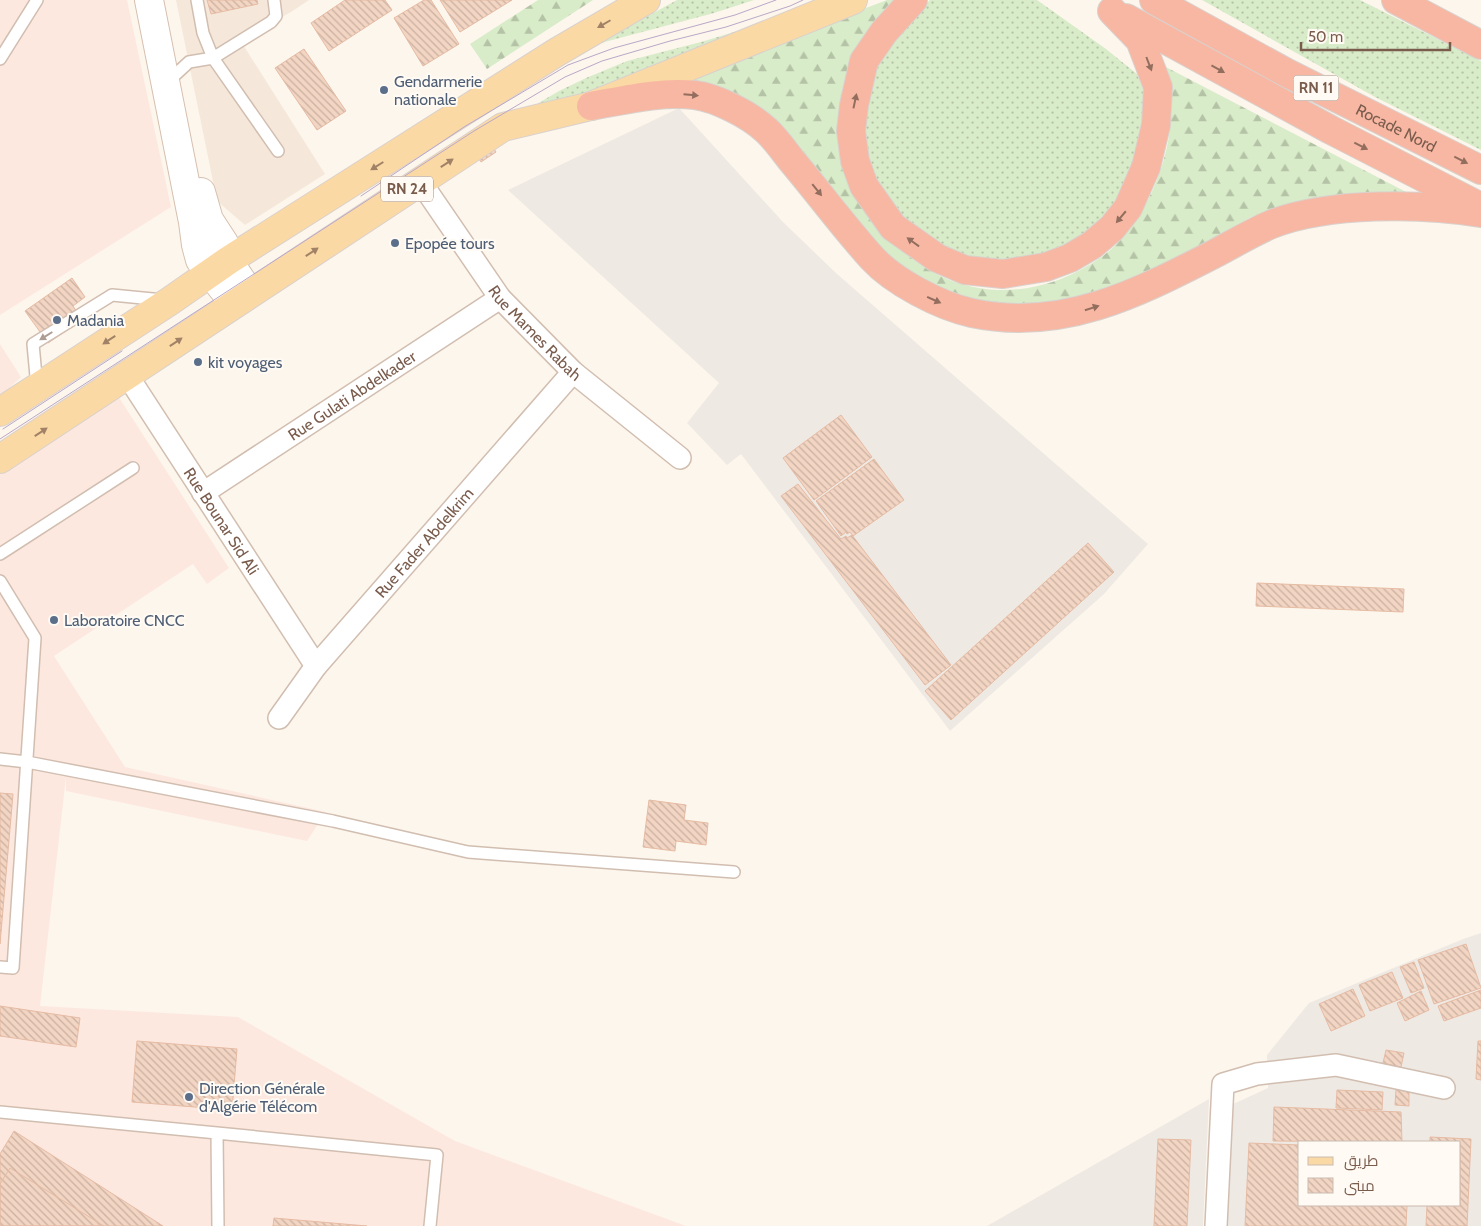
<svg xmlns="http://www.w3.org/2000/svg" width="1481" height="1226" font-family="Cabin,Cairo,sans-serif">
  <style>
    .residential { fill: #f5e8da }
    .commercial { fill: #fde8e0 }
    .industrial { fill: #efe9e4; fill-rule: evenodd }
    .grass { fill: url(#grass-dots) }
    .forest { fill: url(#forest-firs) }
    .building { fill: url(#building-back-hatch); stroke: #e6bba3 }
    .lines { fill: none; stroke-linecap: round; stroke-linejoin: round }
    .lane-casing { stroke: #d1beb0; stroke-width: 14 }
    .street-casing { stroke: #d1beb0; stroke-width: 24 }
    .secondary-casing { stroke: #d6c0b0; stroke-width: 30 }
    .primary-casing { stroke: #dad1cd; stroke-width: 30 }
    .highway-casing { stroke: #dad1cd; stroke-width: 30 }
    .lane { stroke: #fff; stroke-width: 11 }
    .street { stroke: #fff; stroke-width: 21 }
    .secondary { stroke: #fff; stroke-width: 28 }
    .primary { stroke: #fbd9a5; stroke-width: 28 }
    .highway { stroke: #f7b7a3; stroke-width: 28 }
    .tram { stroke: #b9a8c9; stroke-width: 1 }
    .oneway { fill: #a18267 }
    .oneway2 { fill: #936e5e }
    .oneway3 { fill: #af9d94 }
    .service-dot { fill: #5c6f8a; stroke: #fffaf3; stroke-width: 2 }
    .labels { text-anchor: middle; stroke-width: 4; stroke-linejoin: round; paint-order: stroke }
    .shield { fill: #fffaf3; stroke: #a28b7f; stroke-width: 1 }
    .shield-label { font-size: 15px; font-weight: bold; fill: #7a5c4d }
    .service-label { font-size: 16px; fill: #4e5e75; stroke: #fffaf3; text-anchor: start }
    .street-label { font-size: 16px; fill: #7a5c4d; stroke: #fffaf3 }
  </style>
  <defs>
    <pattern id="grass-dots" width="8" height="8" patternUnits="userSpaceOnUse" patternTransform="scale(1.25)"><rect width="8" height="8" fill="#d8ecc9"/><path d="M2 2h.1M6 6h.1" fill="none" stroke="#b4c2a5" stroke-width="1.8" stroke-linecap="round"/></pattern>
    <pattern id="forest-firs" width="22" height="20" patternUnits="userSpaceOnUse" patternTransform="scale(1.25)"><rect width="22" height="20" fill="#d8ecc9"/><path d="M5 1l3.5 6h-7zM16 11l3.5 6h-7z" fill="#b4c2a5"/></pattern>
    <pattern id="building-back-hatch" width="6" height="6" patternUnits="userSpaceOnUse" patternTransform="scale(1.25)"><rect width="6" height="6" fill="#f3d5c3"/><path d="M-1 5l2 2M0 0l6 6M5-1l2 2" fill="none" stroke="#cab0a1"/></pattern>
  </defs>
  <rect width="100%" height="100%" fill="#fdf6ec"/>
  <!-- residential -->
  <path class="residential" d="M176 0H309L291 12 240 40 325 174 245 225 217 201Z"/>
  <!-- commercial -->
  <path class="commercial" d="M0 0H127L171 207 0 315Z
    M0 344 21 377 0 397Z
    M118 396 229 568 207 584 193 564 54 656 125 767 326 812 307 841 66 791V777L40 1006 238 1017 455 1141 686 1226H0V472Z"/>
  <!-- industrial -->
  <path class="industrial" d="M679 108 783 222 837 274 1148 544 1104 594 950 731 741 454 727 465 687 423 719 383 508 190Z
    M1481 933V1226H1227L1229 1106 1268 1088 1267 1055 1309 1003 1463 939ZM1300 1142H1460V1205H1300Z
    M1209 1099 1203 1226H987Z"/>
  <!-- grass -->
  <path class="grass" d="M677 0H754L714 13 597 44Z
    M930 0H1037L1106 49 1137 74 1145 93 1143 128 1126 187 1107 213 1085 235 1060 252 1012 266 949 255 881 200 861 137 872 79 881 56 909 19Z
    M1202 0H1360L1481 61V150L1375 97Z
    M754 26 671 66 513 118 559 91 586 78 627 61 701 42Z"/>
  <!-- forest -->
  <path class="forest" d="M538 0H593L487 69 470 44Z
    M887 0H900L844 103C856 138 868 172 880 207 884 217 887 234 894 242 951 302 1034 304 1100 258 1145 227 1174 155 1171 102 1170 89 1165 77 1162 65L1410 194 1385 192 1351 193 1273 209 1249 218 1182 259 1070 303 987 306 951 297 899 269 864 233 795 146 668 83Z"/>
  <!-- building -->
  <path class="building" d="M207 0H257L258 4 211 14Z
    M345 0H385L392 10 329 51 311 23Z
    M424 0H431L459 44 423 66 394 18Z
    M440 0H512L460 32Z
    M304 49 346 111 317 130 275 68Z
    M490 143 496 152 481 162 475 153Z
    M72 278 85 297 73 306 82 320 48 343 25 311Z
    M841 415 872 457 814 500 783 458Z
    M874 459 904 500 853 536 850 532 847 534 846 532 841 536 816 501Z
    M798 484 841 539 846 536 847 538 852 535 951 665 925 685 781 496Z
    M1088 543 1114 572 951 720 925 691Z
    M1257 583 1404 589 1403 612 1256 606Z
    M0 793 13 794 0 944Z
    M649 800 686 805 684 820 708 823 706 845 676 841 675 851 643 847Z
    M1466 944 1481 988 1434 1004 1418 960Z
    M1414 962 1424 988 1411 993 1400 967Z
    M1392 972 1403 998 1370 1011 1359 985Z
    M1353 989 1365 1016 1331 1031 1319 1004Z
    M1481 990V1008L1444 1021 1438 1006Z
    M1421 991 1429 1010 1405 1021 1397 1003Z
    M0 1006 80 1018 76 1047 0 1036Z
    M137 1041 237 1049 232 1110 132 1102Z
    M1478 1041H1481V1080L1476 1079Z
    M1386 1050 1404 1053 1401 1067 1383 1063Z
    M1396 1089 1409 1090V1106L1395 1105Z
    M1337 1090 1383 1092 1382 1110 1336 1108Z
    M1274 1107 1401 1112 1402 1142 1273 1141Z
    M14 1131 163 1226H0V1154Z
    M1430 1137 1471 1139 1467 1226H1426L1427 1205H1460V1142H1430Z
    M1158 1139 1191 1140 1187 1226H1154Z
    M1249 1143 1300 1145V1205H1407L1406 1226H1245Z
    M10 1168 104 1226H0V1184Z
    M274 1218 367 1226H273Z"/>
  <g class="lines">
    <!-- lane casing -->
    <g class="lane-casing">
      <path id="lane" d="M197 0 203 33 213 58 278 151
        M0 59 37 0
        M176 74 189 62 213 58 271 22 276 16 274 0
        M37 387 33 344 112 295 163 300
        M0 554 133 468
        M0 581 35 638 13 968 0 967
        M0 759 27 762 333 821 468 852 734 872
        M0 1112 217 1133 218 1226
        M217 1133 437 1155 430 1226"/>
    </g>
    <!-- street casing -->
    <g class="street-casing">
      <g id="street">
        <path id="s1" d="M420 181 500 298 573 372 680 458"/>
        <path id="s2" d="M127 375 316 666"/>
        <path id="s3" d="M203 493 500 298"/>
        <path id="s4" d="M279 718 316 666 573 372"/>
        <path d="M1216 1226 1223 1084 1257 1074 1336 1065 1444 1088"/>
      </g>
    </g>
    <!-- secondary casing -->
    <g class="secondary-casing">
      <path id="secondary" d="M149 0 193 222 196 245 200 260 234 303
        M201 192 209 220 224 243 231 265 250 293"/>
    </g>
    <!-- primary casing -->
    <g class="primary-casing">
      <path id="primary" d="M0 412 170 301 229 260 557 52 646 0
        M0 459 503 127 591 106 853 0"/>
    </g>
    <!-- highway casing -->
    <g class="highway-casing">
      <g id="highway">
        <path d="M913 0 884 32 864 61 854 105 851 131 855 161 864 186 893 227 937 258 965 270 1003 274 1046 267 1070 258 1092 245 1112 228 1128 208 1146 167 1156 125 1158 87 1140 40 1112 11"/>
        <path id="s5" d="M1154 0 1287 73 1481 170"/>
        <path d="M1396 0 1481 45"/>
        <path d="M1126 18 1331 130 1479 206"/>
        <path d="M591 106C625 100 660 91 695 95 717 98 750 115 766 130 776 139 784 151 792 161 819 193 844 227 872 258 894 282 940 306 972 313 1062 332 1136 294 1214 254 1233 244 1253 232 1272 224 1329 202 1422 203 1481 213"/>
      </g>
    </g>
    <!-- lane -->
    <use href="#lane" class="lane"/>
    <!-- street -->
    <use href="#street" class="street"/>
    <!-- secondary -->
    <use href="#secondary" class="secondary"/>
    <!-- primary -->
    <use href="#primary" class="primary"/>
    <!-- highway -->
    <use href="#highway" class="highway"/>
    <!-- tram -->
    <path class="tram" d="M361 196 464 127 568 65 614 48 735 15 776 0
      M3 429 122 351
      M0 439 474 131 565 77 602 61 670 41 726 27 790 6 803 0"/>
  </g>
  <!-- one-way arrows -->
  <defs><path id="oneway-solid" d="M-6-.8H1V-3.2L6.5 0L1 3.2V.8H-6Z" transform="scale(1.25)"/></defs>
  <g class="oneway">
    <use href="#oneway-solid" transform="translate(604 24) rotate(150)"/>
    <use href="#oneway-solid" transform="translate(447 163) rotate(-33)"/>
    <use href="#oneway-solid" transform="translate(377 166) rotate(148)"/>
    <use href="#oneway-solid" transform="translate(312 252) rotate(-33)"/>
    <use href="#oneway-solid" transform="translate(109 340) rotate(147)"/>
    <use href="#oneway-solid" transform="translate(176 342) rotate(-34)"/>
    <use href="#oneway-solid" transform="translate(41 432) rotate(-33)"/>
  </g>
  <g class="oneway2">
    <use href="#oneway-solid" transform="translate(1149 64) rotate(69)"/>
    <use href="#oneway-solid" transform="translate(1218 69) rotate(29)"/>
    <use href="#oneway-solid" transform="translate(691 95) rotate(5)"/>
    <use href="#oneway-solid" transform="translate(855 101) rotate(-78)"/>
    <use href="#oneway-solid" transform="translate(1361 146) rotate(27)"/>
    <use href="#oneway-solid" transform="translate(1461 160) rotate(27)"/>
    <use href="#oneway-solid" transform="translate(817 190) rotate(51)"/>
    <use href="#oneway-solid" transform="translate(1121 217) rotate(130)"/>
    <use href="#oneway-solid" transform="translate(913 242) rotate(-144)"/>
    <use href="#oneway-solid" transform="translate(934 300) rotate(24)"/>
    <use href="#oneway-solid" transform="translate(1092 308) rotate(-18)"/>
  </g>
  <use class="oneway3" href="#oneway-solid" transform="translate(46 336) rotate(148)"/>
  <!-- markers -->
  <g class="service-dot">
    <circle cx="384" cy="90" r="5"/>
    <circle cx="395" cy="243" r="5"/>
    <circle cx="57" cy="320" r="5"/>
    <circle cx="198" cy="362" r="5"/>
    <circle cx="54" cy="620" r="5"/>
    <circle cx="189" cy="1097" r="5"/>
  </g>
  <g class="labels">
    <!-- shield labels -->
    <g class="shield">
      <rect x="1293.5" y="75.5" width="45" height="25" rx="4"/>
      <rect x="381" y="176.5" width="52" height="25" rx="4"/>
    </g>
    <g class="shield-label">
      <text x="1316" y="93">RN 11</text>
      <text x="407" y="194">RN 24</text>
    </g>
    <!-- service labels -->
    <g class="service-label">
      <text x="394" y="87">Gendarmerie<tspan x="394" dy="18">nationale</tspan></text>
      <text x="405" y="249">Epopée tours</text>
      <text x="67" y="326">Madania</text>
      <text x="208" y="368">kit voyages</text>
      <text x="64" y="626">Laboratoire CNCC</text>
      <text x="199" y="1094">Direction Générale<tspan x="199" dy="18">d'Algérie Télécom</tspan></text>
    </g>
    <!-- street labels -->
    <g class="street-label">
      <text dy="6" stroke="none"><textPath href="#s5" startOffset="274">Rocade Nord</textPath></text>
      <text dy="6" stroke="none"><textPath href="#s1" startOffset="191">Rue Mames Rabah</textPath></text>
      <text dy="6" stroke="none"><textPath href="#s3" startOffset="178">Rue Gulati Abdelkader</textPath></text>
      <text dy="6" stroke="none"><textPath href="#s2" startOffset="174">Rue Bounar Sid Ali</textPath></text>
      <text dy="6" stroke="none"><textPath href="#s4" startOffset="228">Rue Fader Abdelkrim</textPath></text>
    </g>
  </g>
  <!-- legend -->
  <rect x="1298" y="1141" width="162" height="65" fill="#fffaf3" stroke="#cabbb1"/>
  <rect x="1308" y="1157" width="25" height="8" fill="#fbd9a5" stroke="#cabbb1"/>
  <text x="1344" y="1166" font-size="15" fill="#7a5c4d">طريق</text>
  <rect x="1308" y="1178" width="25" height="15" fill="url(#building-back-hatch)" stroke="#cabbb1"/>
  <text x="1344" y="1191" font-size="15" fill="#7a5c4d">مبنى</text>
  <!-- scale -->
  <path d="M1301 42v8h149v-8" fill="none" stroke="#7a5c4d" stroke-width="2.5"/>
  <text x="1308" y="42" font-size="15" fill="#7a5c4d" stroke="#fffaf3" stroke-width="4" paint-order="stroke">50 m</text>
</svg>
